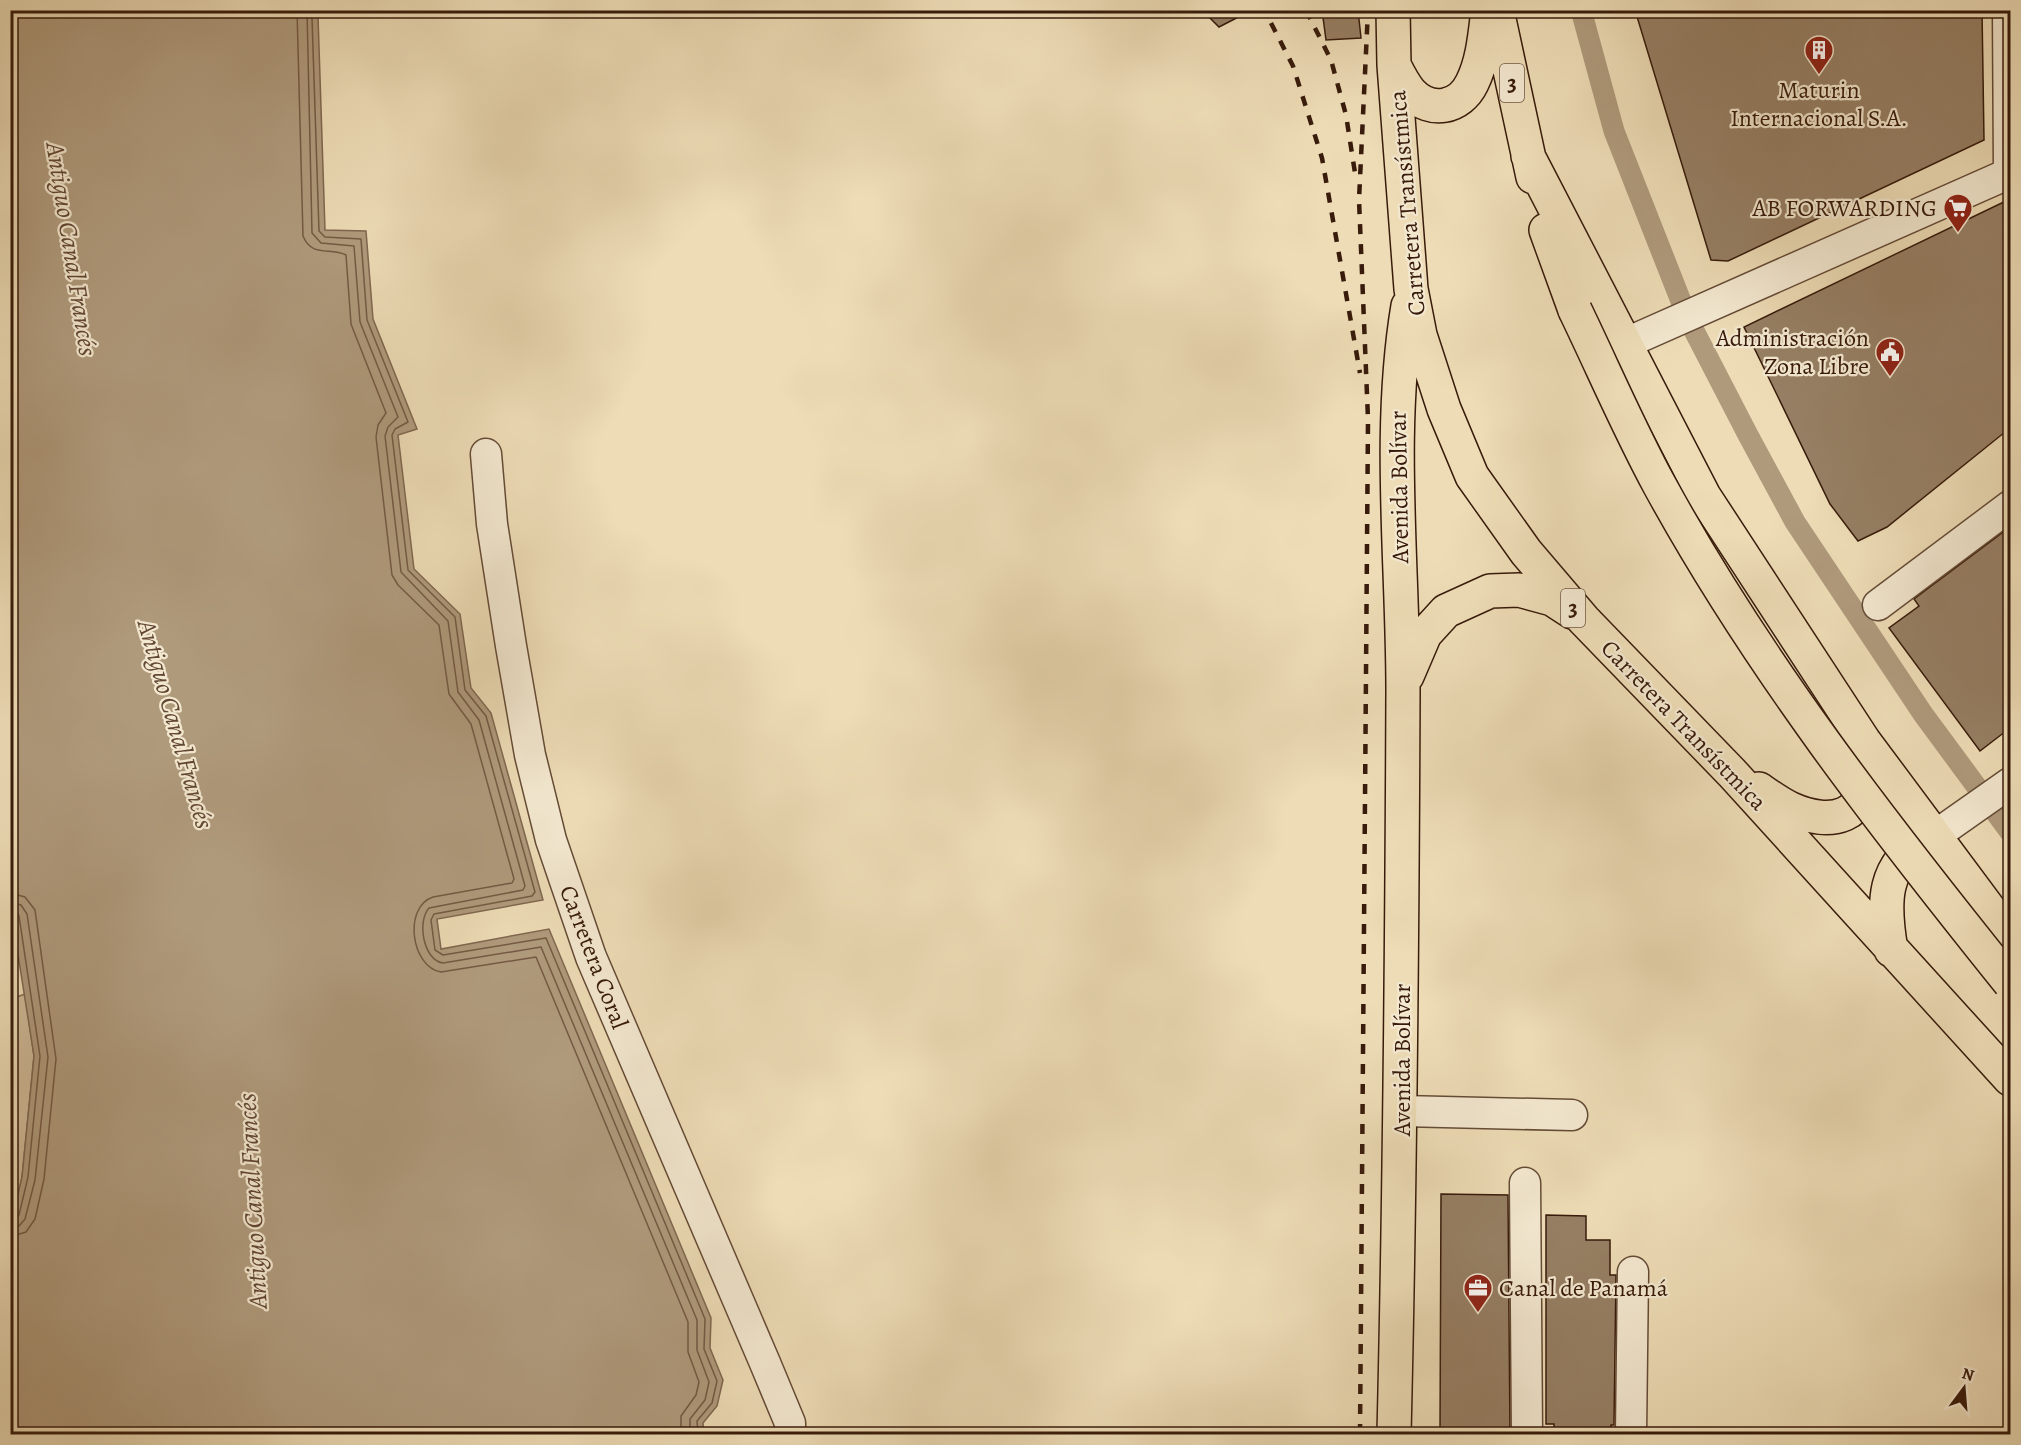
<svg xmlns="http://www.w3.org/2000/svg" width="2021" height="1445" font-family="Alegreya,serif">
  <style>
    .green { fill: #cebb99; stroke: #836b52; stroke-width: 1.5 }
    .water { fill: #af9a7c; stroke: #7f674f; stroke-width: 1.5 }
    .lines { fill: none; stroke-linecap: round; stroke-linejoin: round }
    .shore { stroke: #745a44; stroke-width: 1.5 }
    .canal { stroke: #af9a7c; stroke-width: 21 }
    .building { fill: #967f64; stroke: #381b0b; stroke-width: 1.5 }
    .minor-casing { stroke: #654b36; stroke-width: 33 }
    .major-casing { stroke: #381b0b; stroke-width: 36 }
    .minor { stroke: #f3e8d0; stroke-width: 30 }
    .major { stroke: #eddcb6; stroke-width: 33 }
    .rail { stroke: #381b0b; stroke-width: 4.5; stroke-dasharray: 10 10; stroke-linecap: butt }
    .major-bridge-casing { stroke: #381b0b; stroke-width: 36; stroke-linecap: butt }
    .major-bridge { stroke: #eddcb6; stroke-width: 33 }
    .labels { text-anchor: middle; stroke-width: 4.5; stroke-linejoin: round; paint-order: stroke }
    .shield { fill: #f3e8d0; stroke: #705846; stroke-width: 1.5 }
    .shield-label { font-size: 22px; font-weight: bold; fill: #381b0b }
    .poi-label { font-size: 24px; fill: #381b0b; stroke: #f3e8d0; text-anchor: end }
    .street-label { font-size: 24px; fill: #381b0b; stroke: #f3e8d0 }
    .water-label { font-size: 26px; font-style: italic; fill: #624733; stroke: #f3e8d0 }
  </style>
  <rect width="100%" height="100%" fill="#eddcb6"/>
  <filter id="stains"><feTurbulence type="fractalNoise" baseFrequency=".00333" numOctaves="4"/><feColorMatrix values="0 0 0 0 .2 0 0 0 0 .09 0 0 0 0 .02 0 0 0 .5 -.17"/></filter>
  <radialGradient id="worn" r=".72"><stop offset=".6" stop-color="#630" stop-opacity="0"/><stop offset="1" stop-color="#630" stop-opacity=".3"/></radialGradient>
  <!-- green -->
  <path class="green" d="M25 994 34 1056 22 1177 11 1226V999Z"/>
  <!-- water -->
  <path class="water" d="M11 10 337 11 318 16 325 230 366 231 373 319 417 429 398 435 414 569 460 614 471 688 491 713 543 900 437 919 441 949 549 929 711 1318 710 1348 723 1380 717 1406 703 1423 704 1434H11V1226L22 1177 34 1056 10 904Z"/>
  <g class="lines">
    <!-- shore -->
    <path class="shore" d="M297 10 303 236C312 258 330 247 346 255L351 324 386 413 378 425 376 437 392 575 398 585 439 625 449 694 471 724 514 879 512 883 433 897C403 907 411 967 441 972L536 957 688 1322V1352L699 1382 696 1395 681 1416V1434
      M307 10 312 233 321 243 354 246 360 322 398 417 388 427 385 436 401 572 448 621 458 692 479 720 525 886 523 890 429 908C417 921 423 960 443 963L541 947 697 1320V1350L709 1382 705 1400 690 1419V1434
      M317 10 312 18 319 231 325 237 361 239 367 320 408 422 395 429 392 435 408 570 455 617 465 690 486 716 535 892 532 896 434 914 431 920 435 950 443 955 546 938 705 1319 704 1349 717 1381 712 1403 697 1421 698 1434
      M10 893 25 897 35 910 56 1059 44 1179 35 1219 26 1232 10 1237
      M10 902 21 905 27 914 48 1057 35 1180 25 1219 19 1226 10 1227
      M10 910 16 911 19 916 40 1056 28 1177 19 1215 10 1220"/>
    <!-- canal -->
    <path class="canal" d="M1581 10 1614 131 1688 319 1748 435 1795 522 1923 714 2010 832"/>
  </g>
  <!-- building -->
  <path class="building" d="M1202 10H1252L1219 27Z
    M1322 10H1358L1361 38 1326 40Z
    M1635 10H1982L1984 140 1728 261 1711 260Z
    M2010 199V428L1887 527 1858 541 1830 504 1744 327Z
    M2010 527V728L1980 751 1889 628 1919 606 1914 599Z
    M1441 1194 1508 1195 1510 1434 1440 1432Z
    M1546 1215 1586 1216V1240H1610V1275H1616L1614 1425H1611V1434H1554V1424H1546Z"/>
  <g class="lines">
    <!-- minor casing -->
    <g class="minor-casing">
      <path id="minor" d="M2008 10 2009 174
        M1624 344 2010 173
        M486 454 492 524 511 646 530 755 551 840 591 957 765 1363 790 1423V1434
        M1878 605 2010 506
        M1936 835 2010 783
        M1402 1111 1572 1115
        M1525 1183 1527 1434
        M1631 1434 1633 1272"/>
    </g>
    <!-- major casing -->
    <g class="major-casing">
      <path id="major" d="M1393 10 1394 65 1411 289 1420 335 1444 409 1472 476 1526 552 1584 620 1732 773 2010 1079
        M1497 10 1533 177
        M1394 65C1399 75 1404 85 1411 93 1431 114 1460 108 1472 83 1483 61 1485 35 1488 10
        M1528 156 1704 496 1864 741 2010 937
        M1546 230 1575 310
        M1407 676 1425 634 1446 611 1490 591 1519 590 1552 599 1572 612
        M1759 789C1769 796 1780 804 1791 809 1831 827 1869 818 1866 767
        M1891 950C1883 903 1881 864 1929 838
        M1394 1434C1400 1187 1402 939 1403 691 1403 563 1387 432 1408 306"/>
    </g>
    <!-- minor -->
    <use href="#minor" class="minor"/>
    <!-- major -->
    <use href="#major" class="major"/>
    <!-- rail -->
    <path class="rail" d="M1306 10 1331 60 1346 115 1355 173
      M1271 23 1293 66 1322 158 1360 373
      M1360 1434 1368 419 1359 200 1368 10"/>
    <!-- major-bridge casing -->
    <g class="major-bridge-casing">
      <path id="major-bridge" d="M1575 310C1603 368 1629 429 1660 486 1758 665 1883 825 2010 983"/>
    </g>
    <!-- major-bridge -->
    <use href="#major-bridge" class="major-bridge"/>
  </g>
  <!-- icons -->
  <defs>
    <g id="building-pin" transform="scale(1.5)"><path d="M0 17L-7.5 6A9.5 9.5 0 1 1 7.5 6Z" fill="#8f2418" stroke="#f3e8d0"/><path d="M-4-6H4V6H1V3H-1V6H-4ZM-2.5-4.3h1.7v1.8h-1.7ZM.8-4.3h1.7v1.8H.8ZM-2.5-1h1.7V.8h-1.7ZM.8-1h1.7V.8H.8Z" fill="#fff"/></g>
    <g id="supermarket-pin" transform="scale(1.5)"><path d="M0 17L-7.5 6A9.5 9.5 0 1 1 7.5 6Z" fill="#8f2418" stroke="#f3e8d0"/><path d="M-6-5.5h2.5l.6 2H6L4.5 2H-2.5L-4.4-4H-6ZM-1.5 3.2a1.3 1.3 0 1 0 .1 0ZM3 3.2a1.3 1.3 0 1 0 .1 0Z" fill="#fff"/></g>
    <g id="civic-pin" transform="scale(1.5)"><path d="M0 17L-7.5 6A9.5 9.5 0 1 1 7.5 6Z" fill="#8f2418" stroke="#f3e8d0"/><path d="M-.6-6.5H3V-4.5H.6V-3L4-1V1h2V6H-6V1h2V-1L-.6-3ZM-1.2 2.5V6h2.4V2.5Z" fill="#fff"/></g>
    <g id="office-pin" transform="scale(1.5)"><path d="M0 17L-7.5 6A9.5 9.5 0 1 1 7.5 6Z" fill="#8f2418" stroke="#f3e8d0"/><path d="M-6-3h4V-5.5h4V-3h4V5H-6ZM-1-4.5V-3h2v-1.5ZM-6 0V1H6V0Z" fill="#fff"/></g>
  </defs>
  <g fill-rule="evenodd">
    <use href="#building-pin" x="1819" y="50"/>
    <use href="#supermarket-pin" x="1958" y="208"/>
    <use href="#civic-pin" x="1890" y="352"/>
    <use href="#office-pin" x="1478" y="1288"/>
  </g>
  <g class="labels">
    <!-- shield labels -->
    <g class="shield">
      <rect x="1500" y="64" width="24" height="38" rx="4.5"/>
      <rect x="1561" y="589" width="24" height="38" rx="4.5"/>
    </g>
    <g class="shield-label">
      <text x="1512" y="91">3</text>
      <text x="1573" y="616">3</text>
    </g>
    <!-- poi labels -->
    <g class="poi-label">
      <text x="1819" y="98" text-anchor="middle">Maturin<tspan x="1819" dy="28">Internacional S.A.</tspan></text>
      <text x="1937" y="216">AB FORWARDING</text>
      <text x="1869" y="346">Administración<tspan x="1869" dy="28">Zona Libre</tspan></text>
      <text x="1499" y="1296" text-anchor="start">Canal de Panamá</text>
    </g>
    <!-- street labels -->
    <g class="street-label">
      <text transform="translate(1407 203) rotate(-95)" y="8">Carretera Transístmica</text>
      <text transform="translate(1399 487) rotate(-91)" y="8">Avenida Bolívar</text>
      <text transform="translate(1684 725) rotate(46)" y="8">Carretera Transístmica</text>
      <text transform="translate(594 957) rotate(69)" y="8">Carretera Coral</text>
      <text transform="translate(1402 1060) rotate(-90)" y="8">Avenida Bolívar</text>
    </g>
    <!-- water labels -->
    <g class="water-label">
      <text transform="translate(72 249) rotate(81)" y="9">Antiguo Canal Francés</text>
      <text transform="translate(176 724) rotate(74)" y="9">Antiguo Canal Francés</text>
      <text transform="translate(252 1201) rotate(-93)" y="9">Antiguo Canal Francés</text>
    </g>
  </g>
  <!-- margin -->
  <rect width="2021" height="1445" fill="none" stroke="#eddcb6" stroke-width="36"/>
  <rect x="12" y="12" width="1997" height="1421" fill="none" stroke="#381b0b" stroke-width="3"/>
  <rect x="18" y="18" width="1985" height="1409" fill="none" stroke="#381b0b" stroke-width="1.5"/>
  <!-- north arrow -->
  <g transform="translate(1964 1388) rotate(16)" stroke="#f3e8d0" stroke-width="4.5" paint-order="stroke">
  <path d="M0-4.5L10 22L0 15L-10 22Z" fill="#381b0b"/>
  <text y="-9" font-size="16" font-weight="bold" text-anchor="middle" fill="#381b0b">N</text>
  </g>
  <rect width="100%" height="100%" filter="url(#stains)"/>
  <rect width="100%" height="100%" fill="url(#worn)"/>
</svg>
